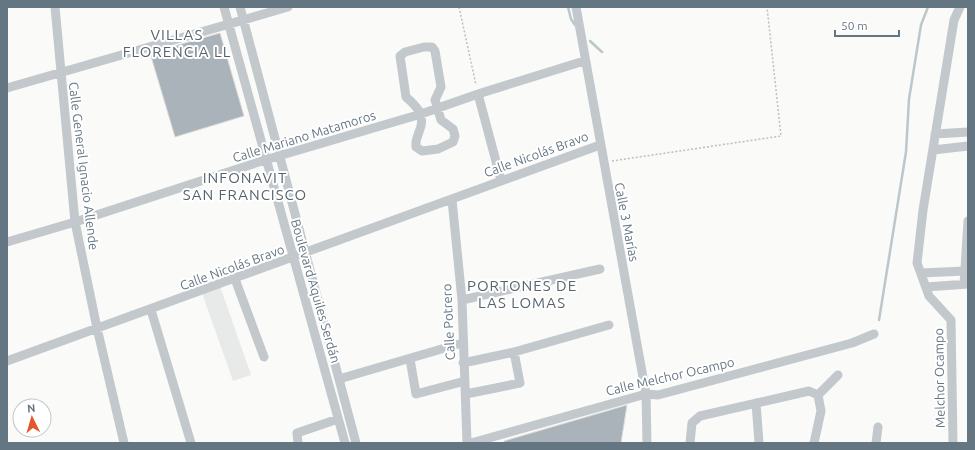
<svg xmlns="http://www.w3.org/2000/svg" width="975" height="450" font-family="Ubuntu,sans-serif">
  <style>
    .built { fill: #e8e9e9 }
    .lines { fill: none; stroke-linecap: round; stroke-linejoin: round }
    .stream { stroke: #bbc7cb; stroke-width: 2.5 }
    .building { fill: #aab3b9; stroke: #dcdcda }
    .path { stroke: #bbbfc2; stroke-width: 1.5; stroke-dasharray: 2 2; stroke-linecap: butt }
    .minor { stroke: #c3c8cc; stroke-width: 9 }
    .labels { text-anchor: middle; stroke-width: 4; stroke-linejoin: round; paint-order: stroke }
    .street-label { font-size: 13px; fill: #657683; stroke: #fff }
    .quarter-label { font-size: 15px; letter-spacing: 1px; fill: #57646e; stroke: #fff }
  </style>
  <rect width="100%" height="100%" fill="#fafaf8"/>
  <!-- built -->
  <path class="built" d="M220 286 251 375 233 381 202 293Z"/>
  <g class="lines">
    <!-- stream -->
    <path class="stream" d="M568 7 571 19 575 25
      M590 41 602 52
      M879 320 906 152 909 99 921 25 928 7"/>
  </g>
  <!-- building -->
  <path class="building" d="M220 33 244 116 175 137 150 53Z
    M627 405 621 443H505L504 441Z"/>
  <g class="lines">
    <!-- path -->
    <path class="path" d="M459 7 476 85
      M612 161 781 136 767 7"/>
    <!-- minor -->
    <path class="minor" d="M55 7 75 222 97 328 124 443
      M224 7 345 443
      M240 7 356 443
      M576 7 646 394 647 443
      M424 47H432L435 51 441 87 435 100 441 120 453 129 455 136 453 142 438 149 422 151 416 147C415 141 417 138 419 132 426 117 418 107 406 97L400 56 405 52Z
      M7 88 288 7
      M478 94 501 180
      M935 134 968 132
      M933 150 968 146
      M452 200 462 300 467 443
      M7 242 75 222 265 160 421 114 478 94 584 61
      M921 273 965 271
      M235 279 264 357
      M964 284 968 221
      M926 287 968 284
      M462 300 600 269
      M151 310 191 443
      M410 359 416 394 465 381
      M7 361 600 145
      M463 363 514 352 609 325
      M339 379 462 343
      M466 394 520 383 514 352
      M818 395 838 375
      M756 403 759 443
      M298 443 297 433 338 419
      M471 443 646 394 658 395 852 343 874 334
      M690 443 692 423 700 416 809 391 818 395 821 411 814 443
      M876 443 878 427
      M953 443 951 320 929 296 917 263 923 210 954 20 960 7"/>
  </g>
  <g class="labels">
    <!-- street labels -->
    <g class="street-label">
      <text transform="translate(304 136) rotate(-17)" y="5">Calle Mariano Matamoros</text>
      <text transform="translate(536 154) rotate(-20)" y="5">Calle Nicolás Bravo</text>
      <text transform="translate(84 166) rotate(83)" y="5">Calle General Ignacio Allende</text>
      <text transform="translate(627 222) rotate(79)" y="5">Calle 3 Marías</text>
      <text transform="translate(232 267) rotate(-20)" y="5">Calle Nicolás Bravo</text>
      <text transform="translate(316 291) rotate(74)" y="5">Boulevard Aquiles Serdán</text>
      <text transform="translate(448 322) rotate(-93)" y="5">Calle Potrero</text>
      <text transform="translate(670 376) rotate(-13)" y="5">Calle Melchor Ocampo</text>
      <text transform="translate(939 378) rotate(-91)" y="5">Melchor Ocampo</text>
    </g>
    <!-- quarter labels -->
    <g class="quarter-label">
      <text x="177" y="40">VILLAS<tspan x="177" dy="17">FLORENCIA LL</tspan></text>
      <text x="245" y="183">INFONAVIT<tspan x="245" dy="17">SAN FRANCISCO</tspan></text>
      <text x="522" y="291">PORTONES DE<tspan x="522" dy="17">LAS LOMAS</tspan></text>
    </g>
  </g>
  <!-- border -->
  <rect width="975" height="450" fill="none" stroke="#657683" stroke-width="16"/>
  <!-- north arrow -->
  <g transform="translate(32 418) rotate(355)"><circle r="19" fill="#ffffff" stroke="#c1c8cd"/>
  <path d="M0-3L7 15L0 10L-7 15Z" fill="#e4572e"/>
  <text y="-6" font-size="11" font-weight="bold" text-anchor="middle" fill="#657683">N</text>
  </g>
  <!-- scale -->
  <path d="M835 30v6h64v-6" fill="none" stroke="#657683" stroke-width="2"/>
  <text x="841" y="30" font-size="12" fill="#657683" stroke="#ffffff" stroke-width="3" paint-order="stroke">50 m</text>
</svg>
